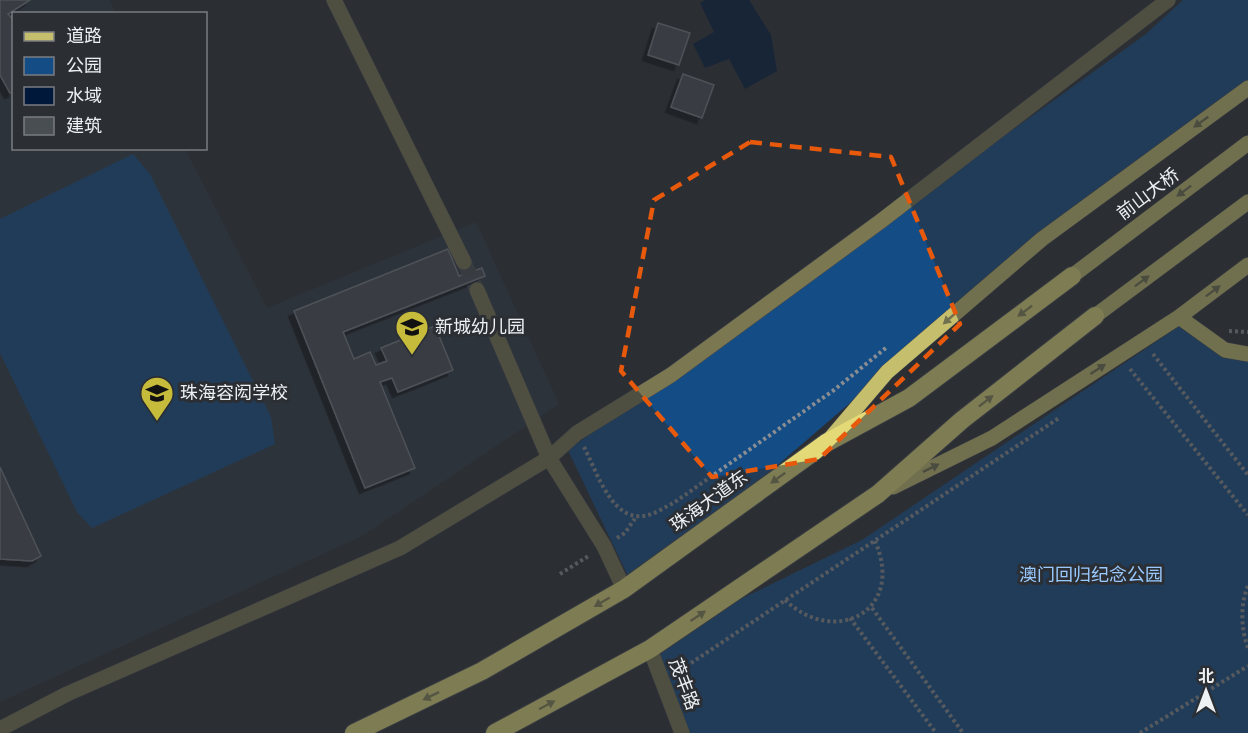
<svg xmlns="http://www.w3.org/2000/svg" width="1248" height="733" font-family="Roboto,'Noto Sans SC',sans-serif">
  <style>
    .built { fill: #303842 }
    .green { fill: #144d86 }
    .water { fill: #00193a }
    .building { fill: #494e53; stroke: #777c82; stroke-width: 1.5; filter: url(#shadow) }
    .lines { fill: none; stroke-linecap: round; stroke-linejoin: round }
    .minor-tunnel { stroke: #484c51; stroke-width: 15; stroke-dasharray: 15 8; stroke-linecap: butt }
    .minor-casing { stroke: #464a4f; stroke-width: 16 }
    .major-casing { stroke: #464a4f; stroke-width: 16 }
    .highway-casing { stroke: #464a4f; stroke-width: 20 }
    .path { stroke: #8a8e92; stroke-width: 4; stroke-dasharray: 3 3; stroke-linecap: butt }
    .minor { stroke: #7a7751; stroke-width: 15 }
    .major { stroke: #c5be6d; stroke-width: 15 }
    .highway { stroke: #e3da77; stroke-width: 18 }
    .oneway { fill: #706f4e }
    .oneway2 { fill: #878456 }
    .marked { fill: none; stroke: #e8590c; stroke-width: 4.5; stroke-dasharray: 12 8; stroke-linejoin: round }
    .labels { text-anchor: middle; stroke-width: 6; stroke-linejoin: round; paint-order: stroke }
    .street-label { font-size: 18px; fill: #eef1f4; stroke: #2b2f34 }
    .poi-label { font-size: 18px; fill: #eef1f4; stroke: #2b2f34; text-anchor: start }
    .park-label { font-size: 18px; fill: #99c9fe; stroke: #2b2f34 }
  </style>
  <defs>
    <filter id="shadow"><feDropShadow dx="-5.5" dy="5.5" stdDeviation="0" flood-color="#0009"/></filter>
  </defs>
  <rect width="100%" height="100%" fill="#2b2f34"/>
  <!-- built -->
  <path class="built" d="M0 0H109L116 13 14 14V148L185 149 267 308 476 222 559 404 362 536 0 702Z"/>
  <!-- green -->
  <path class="green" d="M1183 0H1248V84L1042 238 695 536 628 576 568 450 1146 34Z
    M133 154 150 174 271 417 275 444 92 528 77 512 0 353V219Z
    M1181 325 1223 357 1248 359V733H686L655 652 739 600 862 540Z"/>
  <!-- water -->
  <path class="water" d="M705 0H749L771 35 777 71 745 89 729 59 705 68 693 44 714 32 700 3Z"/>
  <!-- building -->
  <path class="building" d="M0 0H30L8 14 14 21V92L10 93 0 75Z
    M658 23 690 33 679 65 648 55Z
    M683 74 714 85 702 118 671 107Z
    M448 249 459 276 482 268 485 276 343 332 354 359 370 352 376 365 387 361 381 348 435 326 453 370 398 392 392 378 380 382 415 468 365 488 294 311Z
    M0 467 41 556 32 561 0 559Z"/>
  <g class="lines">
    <!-- minor-tunnel -->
    <path class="minor-tunnel" d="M464 262 477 290"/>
    <!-- minor casing -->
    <g class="minor-casing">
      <path id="minor" d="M334 0 464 262
        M477 290 549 458 604 546 624 589
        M650 649 682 733
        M0 729 67 694 400 548 549 458 577 433 671 375 881 221 1168 0"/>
    </g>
    <!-- major casing -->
    <g class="major-casing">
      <path id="major" d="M1072 276 1248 143
        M1095 316 1248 202
        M1179 317 1225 350 1248 354
        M829 440 887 372 1042 239 1248 88
        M893 487 992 438 1179 317 1248 265"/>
    </g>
    <!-- highway casing -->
    <g class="highway-casing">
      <path id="highway" d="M354 733 482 671 624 589 826 443 909 398 1072 276
        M495 733 650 649 878 494 962 420 1095 316"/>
    </g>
    <!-- path -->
    <path class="path" d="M1229 331 1248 332
      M1153 354 1248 475
      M1130 369 1248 515
      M584 447C595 468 609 513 636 516 650 518 663 508 675 502L834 390 887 347
      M617 538 625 533 636 517
      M560 574 590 555
      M1248 586C1240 604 1241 630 1248 648
      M785 600C834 647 906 612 875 541
      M872 608 963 733
      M850 618 936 733
      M676 673 1059 418
      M1140 733 1248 666"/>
    <!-- minor -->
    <use href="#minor" class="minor"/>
    <!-- major -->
    <use href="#major" class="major"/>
    <!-- highway -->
    <use href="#highway" class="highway"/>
  </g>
  <!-- one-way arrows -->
  <defs><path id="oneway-solid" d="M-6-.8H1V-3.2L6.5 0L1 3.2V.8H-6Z" transform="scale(1.5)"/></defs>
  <g class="oneway">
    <use href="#oneway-solid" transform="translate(1201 122) rotate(144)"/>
    <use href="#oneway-solid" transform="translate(1184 191) rotate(143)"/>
    <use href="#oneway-solid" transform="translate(1142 281) rotate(-37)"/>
    <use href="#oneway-solid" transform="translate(1213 291) rotate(-37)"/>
    <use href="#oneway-solid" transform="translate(950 318) rotate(139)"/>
    <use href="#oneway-solid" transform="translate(1098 369) rotate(-33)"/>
    <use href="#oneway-solid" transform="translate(931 468) rotate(-26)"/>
  </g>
  <g class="oneway2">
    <use href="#oneway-solid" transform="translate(1025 311) rotate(143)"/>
    <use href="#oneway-solid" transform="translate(986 401) rotate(-38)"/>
    <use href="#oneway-solid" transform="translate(778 478) rotate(144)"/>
    <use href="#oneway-solid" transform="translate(602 602) rotate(150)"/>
    <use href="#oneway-solid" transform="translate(698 616) rotate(-34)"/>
    <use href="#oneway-solid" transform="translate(431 696) rotate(154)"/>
    <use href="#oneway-solid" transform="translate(547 705) rotate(-28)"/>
  </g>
  <!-- marked area -->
  <path d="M0 0H1248V733H0ZM750 142 891 157 960 324 819 459 712 477 621 371 654 200Z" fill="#2b2f34" fill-opacity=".55" fill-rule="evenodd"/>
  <path class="marked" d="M750 142 891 157 960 324 819 459 712 477 621 371 654 200Z"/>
  <!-- icons -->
  <defs>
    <g id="school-pin" transform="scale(1.725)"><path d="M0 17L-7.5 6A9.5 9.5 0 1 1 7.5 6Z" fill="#c7bb3c" stroke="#2b2f34"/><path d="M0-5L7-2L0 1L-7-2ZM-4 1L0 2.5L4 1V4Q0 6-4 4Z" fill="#111"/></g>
  </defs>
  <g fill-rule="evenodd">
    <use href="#school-pin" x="412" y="327"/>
    <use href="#school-pin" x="157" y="393"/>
  </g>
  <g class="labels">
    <!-- street labels -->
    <g class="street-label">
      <text transform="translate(1148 194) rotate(-37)" y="6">前山大桥</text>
      <text transform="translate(709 501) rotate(-36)" y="6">珠海大道东</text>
      <text transform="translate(684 684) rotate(69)" y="6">茂丰路</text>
    </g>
    <!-- poi labels -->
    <g class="poi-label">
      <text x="435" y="333">新城幼儿园</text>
      <text x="180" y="399">珠海容闳学校</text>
    </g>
    <!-- park labels -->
    <g class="park-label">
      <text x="1091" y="581">澳门回归纪念公园</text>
    </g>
  </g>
  <!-- legend -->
  <rect x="12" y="12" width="195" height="138" fill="#2b2f34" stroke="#797d81" stroke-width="1.5"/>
  <rect x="24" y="32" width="30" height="9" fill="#c5be6d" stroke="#797d81" stroke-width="1.5"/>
  <text x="66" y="42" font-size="18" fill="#eef1f4">道路</text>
  <rect x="24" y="57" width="30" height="18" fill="#144d86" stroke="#797d81" stroke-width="1.5"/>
  <text x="66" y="72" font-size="18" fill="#eef1f4">公园</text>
  <rect x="24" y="87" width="30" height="18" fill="#00193a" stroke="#797d81" stroke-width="1.5"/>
  <text x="66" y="102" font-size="18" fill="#eef1f4">水域</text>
  <rect x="24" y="117" width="30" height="18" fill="#494e53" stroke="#797d81" stroke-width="1.5"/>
  <text x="66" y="132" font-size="18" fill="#eef1f4">建筑</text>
  <!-- north arrow -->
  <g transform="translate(1206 691)" stroke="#2b2f34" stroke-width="4.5" paint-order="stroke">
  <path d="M0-4.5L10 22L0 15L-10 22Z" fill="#eef1f4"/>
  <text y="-9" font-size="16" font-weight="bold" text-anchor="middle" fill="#eef1f4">北</text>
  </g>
</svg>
